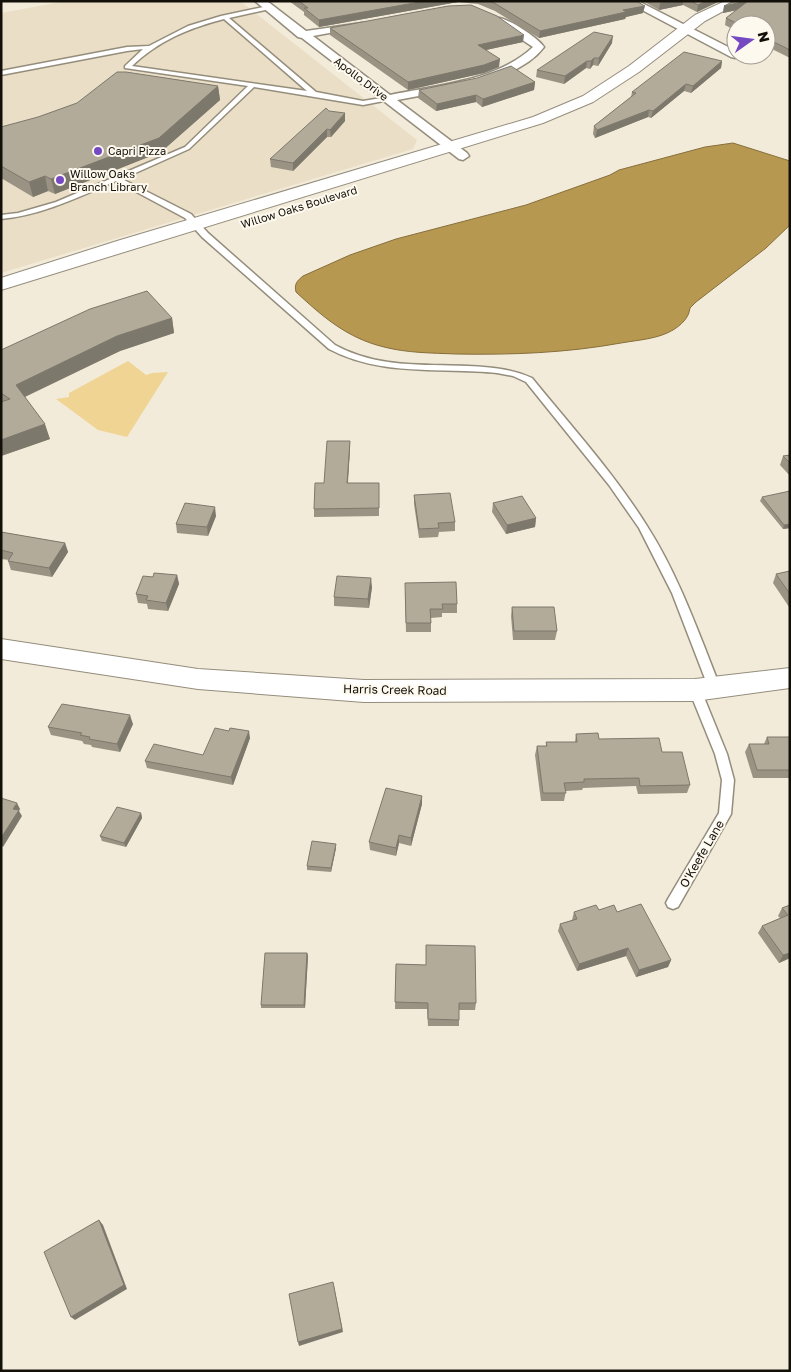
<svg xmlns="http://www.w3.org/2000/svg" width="791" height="1372" font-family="'Golos Text',sans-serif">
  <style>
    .built { fill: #eadfc6 }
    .green { fill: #f0d494 }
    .water { fill: #b79851; stroke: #866f3c }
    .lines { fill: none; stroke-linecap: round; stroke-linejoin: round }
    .service-casing { stroke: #958d7c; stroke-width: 3 }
    .minor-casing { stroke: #958d7c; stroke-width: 3 }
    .tertiary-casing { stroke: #958d7c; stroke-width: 2 }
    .service { fill: #fff; fill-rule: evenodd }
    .minor { fill: #fff; fill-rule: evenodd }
    .tertiary { fill: #fff; fill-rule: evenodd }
    .wall { fill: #9a9384 }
    .shaded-wall { fill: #7d786c }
    .building { fill: #b3ab9a; stroke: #7d786c }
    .poi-dot { fill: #7549c2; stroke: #fef9ee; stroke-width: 2 }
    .labels { text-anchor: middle; stroke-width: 4; stroke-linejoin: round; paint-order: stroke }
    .far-street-label { font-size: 11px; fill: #13100a; stroke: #fef9ee }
    .far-poi-label { font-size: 11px; fill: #13100a; stroke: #fef9ee; text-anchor: start }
    .street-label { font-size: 12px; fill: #13100a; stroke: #fef9ee }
  </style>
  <rect width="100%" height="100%" fill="#f3ebd9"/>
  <!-- built -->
  <path class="built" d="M66 1H240L417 140 413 149 1 273V13Z"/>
  <!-- green -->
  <path class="green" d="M128 361 146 375 152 373 168 372 127 437 98 430 56 399 69 397V393Z"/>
  <!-- water -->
  <path class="water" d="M733 143 790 161V225L766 248 696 302 690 308C689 318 681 325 673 330 658 339 638 340 621 343 566 353 512 355 456 354 432 353 407 353 384 347 347 338 323 317 296 292 294 284 297 281 303 276L350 255 396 239 526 205 610 175 619 170 705 147Z"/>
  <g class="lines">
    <!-- service casing -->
    <g class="service-casing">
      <path id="service" d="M268 6 270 9 229 18 316 92 363 101 387 97 390 99 389 100 363 105 254 87 189 149 122 179 191 214 208 233 335 345C377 368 422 364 468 366 490 367 512 369 532 378 571 426 614 473 647 526 679 576 699 634 721 689L719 692H711L709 689 672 593 639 528 609 485 526 382 513 376 497 373C440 367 381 377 329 349L202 237 185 218 116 181C79 197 42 215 1 219V215L18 213 56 202 185 147 248 86 125 68V66L143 49 127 51 1 75V71L127 47 149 46 188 26 221 16ZM224 19 307 91 132 66C158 41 189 28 224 19Z
        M695 686 699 687 701 690 727 754 734 780 731 814 678 907 673 909 668 907 666 903 668 899 719 813 722 780 715 754 689 690 691 687Z"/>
    </g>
    <!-- minor casing -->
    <g class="minor-casing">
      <path id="minor" d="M255 1H267L306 31 362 23V27L313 36 390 95C437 85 497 81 533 47L495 22V18C506 16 538 38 544 47 516 84 440 91 397 100L467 153 469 156 463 160 459 159 302 38 298 37Z
        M625 1H638L736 51V55H740L735 58 731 57Z"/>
    </g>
    <!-- tertiary casing -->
    <g class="tertiary-casing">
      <path id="tertiary" d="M725 1H742L705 21 639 72 593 102 543 123 1 290V278L117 241 533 117 583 96 629 66 695 15Z
        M1 639 198 669 364 680 695 679 790 668V688L695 701 364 702 198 689 1 659Z"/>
    </g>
    <!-- service -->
    <use href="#service" class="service"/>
    <!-- minor -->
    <use href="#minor" class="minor"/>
    <!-- tertiary -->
    <use href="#tertiary" class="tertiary"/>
  </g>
  <!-- wall -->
  <path class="wall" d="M289 1H636L643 13 626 17 625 19 539 38 495 11 478 4 458 2 319 27 304 15V12Z
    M643 1H720L697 12 683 5 659 10Z
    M790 1V58L766 46V25H736V31L725 25 726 18 737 10 723 13 724 6Z
    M330 28 523 42 486 50 499 67 484 73 408 90 330 35Z
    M612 43 598 66 593 65 590 69 586 68 564 84 536 77 537 70Z
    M722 61 721 68 691 93 684 91 651 118 648 117 595 138 593 134 594 126 631 97 632 92Z
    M535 82 534 90 482 107 476 102 436 111 418 98 419 90Z
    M218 86 220 100 161 152 55 194 48 191 33 197 1 178V127Z
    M329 111 345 121 331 137H327L293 171 271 167 270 159Z
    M172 318 174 333 120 351 25 397 50 439 1 456V350Z
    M350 441V449L348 483H379V516L314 517V509L324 483Z
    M790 455V476L780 465 783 456Z
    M414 495 455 522V531L439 532 438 537 419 538 414 504Z
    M762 497 790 528 783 529 760 501Z
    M493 503 536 518 535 527 506 534 492 512Z
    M216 516 208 536 177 533 176 524Z
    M1 532 65 543 68 552 52 577 11 570 8 561 9 560 1 559Z
    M790 571V607H789L773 583 776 574Z
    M177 575 179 584 168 611 148 609 147 604 138 603 136 594 153 577Z
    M372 587 369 608 334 606V597Z
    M405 592 457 604V613H442V617L431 618V632H406Z
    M512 607 557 631 555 640H513L511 616Z
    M133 724 120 752 92 747 91 745 84 744 82 741 51 735 48 727Z
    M576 734 662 752 690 785 687 793 638 794 636 786 583 788 582 790 566 791 564 801H541L535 755 537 746H546V742H575Z
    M767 737H790V778H753L745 752 749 744H764Z
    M250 738 233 785 147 768 145 761 203 755Z
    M422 796V804L411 846 399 843 396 856 370 850 369 842Z
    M141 813 142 818 126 847 102 841 100 836Z
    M336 848 331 872 307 870V866Z
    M790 905V958L779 963 758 933 762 926 780 918 778 916 782 908Z
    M599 910 617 912 671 960 668 967 636 977 626 956 577 971 558 931 560 924 572 920 574 912Z
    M426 945 476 1003 475 1010H459V1026H428L427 1009H395L396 964 426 965Z
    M307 953 308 956 305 1008H261V1005Z"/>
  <!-- shaded-wall -->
  <path class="shaded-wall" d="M425 1H458V2L319 27V20Z
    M667 1H683V5L659 10 660 3Z
    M706 1H720L697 12 698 5Z
    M746 1H749L747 8 723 13 724 6Z
    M645 6 643 13 626 17 625 19 539 38 540 31 623 10Z
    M524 35 523 42 477 52 478 45Z
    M613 36 612 43 598 66 599 58Z
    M594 58 593 65 590 69 591 61Z
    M500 59 499 67 484 73 408 90V82Z
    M587 61 586 68 564 84 565 76Z
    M722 61 721 68 691 93 693 86Z
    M535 82 534 90 482 107 483 99Z
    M686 84 684 91 651 118 653 111Z
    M218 86 220 100 161 152 55 194 51 179Z
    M476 95V102L436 111 437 104Z
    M649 110 648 117 595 138 597 130Z
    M345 113V121L331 137 330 130Z
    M327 129V137L293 171V163Z
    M45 176 48 191 33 197 29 182Z
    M172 318 174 333 120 351 20 399 16 385 117 336Z
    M45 424 50 439 1 456V440Z
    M350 441V449L347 491V483Z
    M215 507 216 516 208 536 207 527Z
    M536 518 535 527 506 534 507 525Z
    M790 524V528L783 529 784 525Z
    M65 543 68 552 52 577 49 568Z
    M177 575 179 584 168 611 166 603Z
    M371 578 372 587 369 608 368 599Z
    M130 715 133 724 120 752 117 744Z
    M249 731 250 738 233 785 231 777Z
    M422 796V804L411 846V838Z
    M17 803 20 809 19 811 22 816 3 847 1 845V838L13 809Z
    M141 813 142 818 126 847 124 843Z
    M399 835V843L396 856V848Z
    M336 844V848L331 872V868Z
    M628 948 626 956 577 971 579 964Z
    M307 953 308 956 305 1008 304 1005Z
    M790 953V958L779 963 783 955Z
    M671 960 668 967 636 977 639 970Z
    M99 1220 103 1225 127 1289 75 1320 71 1317Z
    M334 1286 343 1332 299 1346 298 1342Z"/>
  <!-- building -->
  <path class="building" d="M299 1H425L319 20 304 8H308Z
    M489 1H636L645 6 623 10 626 12 540 31 496 4Z
    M691 1H706L698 5Z
    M734 1H746L724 6Z
    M748 1H790V50L766 38V25H740L726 18Z
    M471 5 497 16 524 35 478 45 500 59 484 65 408 82 330 28 448 6Z
    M594 32 613 36 599 58H594L591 61H587L565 76 537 70Z
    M684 52 722 61 693 86 686 84 653 111 649 110 597 130 594 126 636 93 632 92Z
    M511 66 535 82 483 99 476 95 437 104 419 90 477 78Z
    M117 72H126L218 86 159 138 51 179 45 176 29 182 1 166V127L38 117 77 103Z
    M326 108 329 111 345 113 330 130 327 129 293 163 270 159Z
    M147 291 172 318 117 336 16 385 45 424 1 440V402L10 399 1 393V350L90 309Z
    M327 441H350L347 483H379V508L314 509 315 483H324Z
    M790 455V463L783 456Z
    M790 491V524L784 525 762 497Z
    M450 493 455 522 438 523 439 528 419 529 414 495Z
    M522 496 536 518 507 525 493 503Z
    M185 503 215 507 207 527 176 524Z
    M1 532 65 543 49 568 8 561 13 553 1 550Z
    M790 571V594L776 574Z
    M154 573 177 575 166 603 146 600 148 596 136 594 143 576 153 577Z
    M337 576 371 578 368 599 334 597Z
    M456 582 457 604H442L443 609H430L431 623H406L405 583Z
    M512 607H554L557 631H514Z
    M62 704 130 715 117 744 89 739 90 737 80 735 82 733 48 727Z
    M215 728 229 731 230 728 249 731 231 777 145 761 154 744 203 755Z
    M598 733 599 739 659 738 662 752H682L690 785 640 786 639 778 584 779V782L564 783 566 793H543L537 746H547L546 742H577L576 734Z
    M767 737H790V770H757L749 744H769Z
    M386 788 422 796 411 838 399 835 396 848 369 842Z
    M1 798 17 803 13 809 19 810 1 838Z
    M117 807 141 813 124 843 100 836Z
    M312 841 336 844 331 868 307 866Z
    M641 904 671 960 639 970 628 948 579 964 560 924 577 919 574 912 596 905 599 910 614 905 617 912Z
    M790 905V953L783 955 762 926 788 915 782 908Z
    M426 945 475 946 476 1003H459V1020L428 1019V1003L395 1002 396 964 426 965Z
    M265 953H307L304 1005H261Z
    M99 1220 124 1285 71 1317 44 1252Z
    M333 1282 342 1329 298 1342 289 1294Z"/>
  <!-- markers -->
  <g class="poi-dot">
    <circle cx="98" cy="151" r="5"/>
    <circle cx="60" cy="180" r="5"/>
  </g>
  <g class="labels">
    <!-- far-street labels -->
    <g class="far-street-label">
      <text transform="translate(361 79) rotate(37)" y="4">Apollo Drive</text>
      <text transform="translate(299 207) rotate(-17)" y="4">Willow Oaks Boulevard</text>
    </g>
    <!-- far-poi labels -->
    <g class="far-poi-label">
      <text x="108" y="155">Capri Pizza</text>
      <text x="70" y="178">Willow Oaks<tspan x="70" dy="13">Branch Library</tspan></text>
    </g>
    <!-- street labels -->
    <g class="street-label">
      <text transform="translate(395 690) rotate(1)" y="4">Harris Creek Road</text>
      <text transform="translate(702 854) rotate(-60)" y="4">O'Keefe Lane</text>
    </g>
  </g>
  <!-- border -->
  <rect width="791" height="1372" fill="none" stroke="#13100a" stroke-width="5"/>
  <!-- north arrow -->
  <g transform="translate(751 40) rotate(76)"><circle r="24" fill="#fef9ee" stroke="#a09c93"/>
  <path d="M0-4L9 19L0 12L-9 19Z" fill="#7549c2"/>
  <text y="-8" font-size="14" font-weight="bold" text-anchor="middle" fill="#13100a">N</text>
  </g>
</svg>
